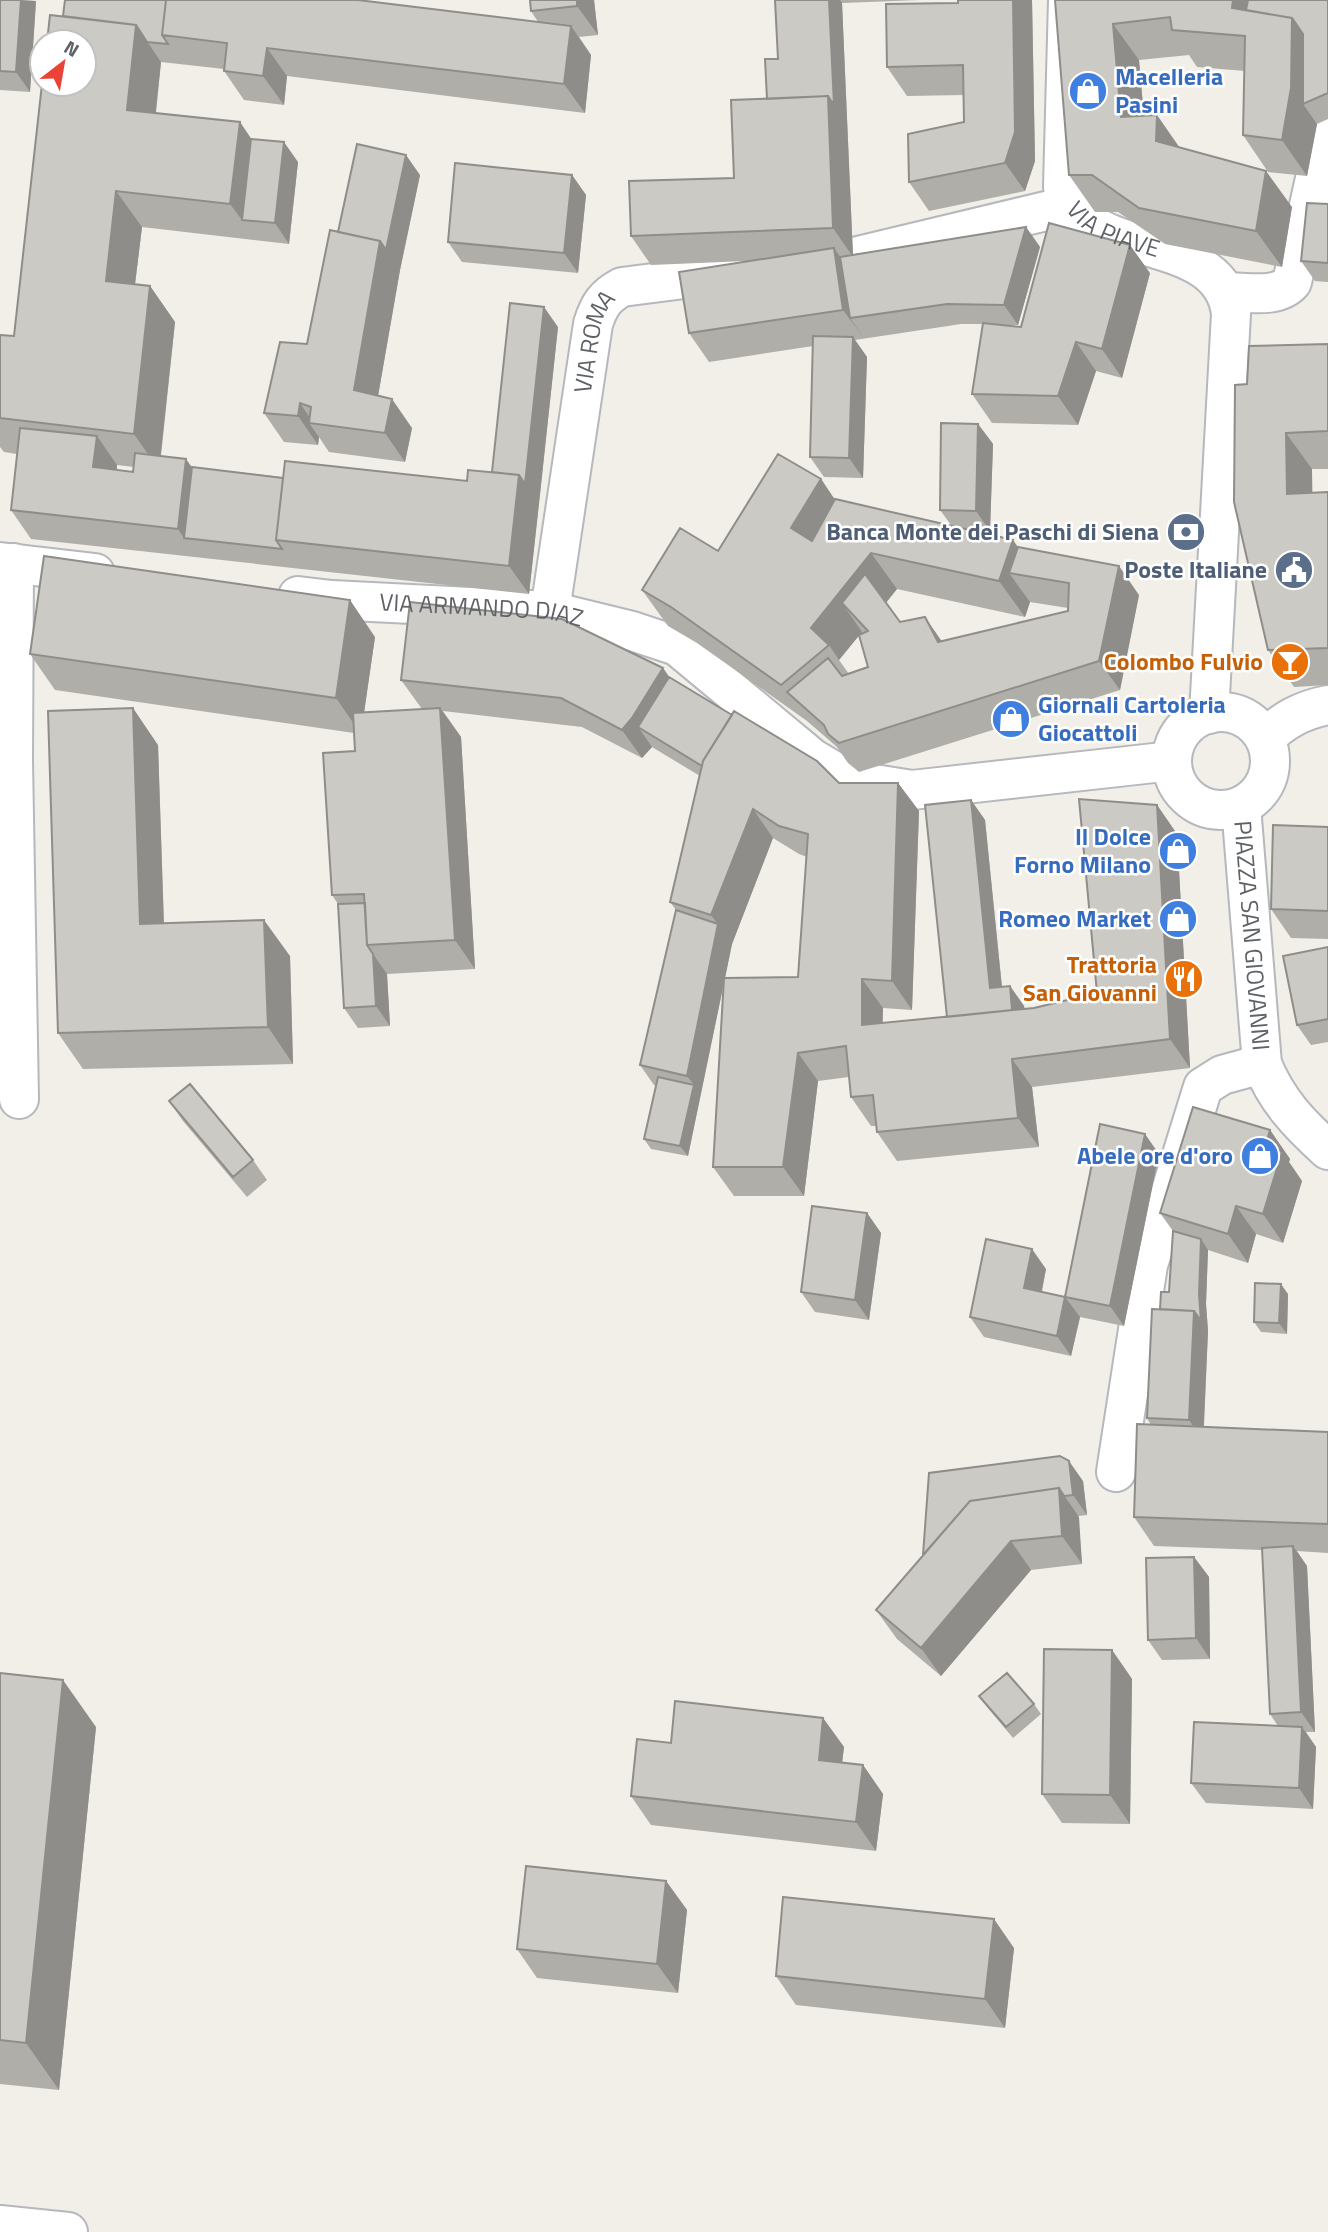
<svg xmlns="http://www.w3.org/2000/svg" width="1328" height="2232" font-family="'Titillium Web',sans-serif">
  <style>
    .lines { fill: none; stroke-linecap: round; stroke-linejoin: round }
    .minor-casing { stroke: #b5b8bc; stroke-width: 42 }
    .tertiary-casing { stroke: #b5b8bc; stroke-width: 42 }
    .minor { stroke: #fff; stroke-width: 38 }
    .tertiary { stroke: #fff; stroke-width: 38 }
    .wall { fill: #afaea9; fill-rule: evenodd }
    .shaded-wall { fill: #8f8d8a }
    .building { fill: #cccac5; stroke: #8f8d8a; stroke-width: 2 }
    .labels { text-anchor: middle; stroke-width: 5; stroke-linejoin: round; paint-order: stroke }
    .shop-label { font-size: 24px; font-weight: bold; fill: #366cbe; stroke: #fff; text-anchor: end }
    .street-label { font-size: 24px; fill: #5f6368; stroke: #fff }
    .service-label { font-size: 24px; font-weight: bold; fill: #4e5e75; stroke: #fff; text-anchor: end }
    .food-label { font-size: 24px; font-weight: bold; fill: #c56008; stroke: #fff; text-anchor: end }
  </style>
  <rect width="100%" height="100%" fill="#f1efe8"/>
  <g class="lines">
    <!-- minor casing -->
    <g class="minor-casing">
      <g id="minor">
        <path d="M850 258 1071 205"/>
        <path d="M1226 292C1247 292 1277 299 1292 282L1324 138 1328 137"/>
        <path d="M0 562 95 573"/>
        <path d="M14 563 13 761 19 1099"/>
        <path id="s1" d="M298 596 332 600 550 611 632 631 677 646 812 758 849 780 912 790 1172 761"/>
        <path id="s2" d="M550 611 593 324C599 305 605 296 622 287L731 273"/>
        <path d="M1265 738C1284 720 1302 710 1328 705"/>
        <path d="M1116 1472 1148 1265 1203 1087 1222 1075 1262 1064"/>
        <path d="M0 2225 68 2232"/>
      </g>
    </g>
    <!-- tertiary casing -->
    <g class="tertiary-casing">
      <g id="tertiary">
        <path id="s3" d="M1068 0 1063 187C1069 201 1076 213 1088 222 1132 254 1224 246 1231 314L1209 714"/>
        <circle cx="1221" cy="761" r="49"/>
        <path id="s4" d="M1241 806 1262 1064C1277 1101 1299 1124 1328 1150"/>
      </g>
    </g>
    <!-- minor -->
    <use href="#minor" class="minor"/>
    <!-- tertiary -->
    <use href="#tertiary" class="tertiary"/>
  </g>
  <!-- wall -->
  <path class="wall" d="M0 0 36 1 30 92 0 90Z
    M594 0 598 35 579 37 591 55 585 113 287 76 284 105 244 100 224 71V69L161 62 156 113 251 139 298 162 289 244 142 227 135 284 150 286 175 322 161 456 192 467 283 477 467 481 492 472 558 327 529 594 31 539 11 510 17 454 4 452 0 447V335L14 336 63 16 538 22 531 11ZM117 465 134 467 133 472 117 470Z
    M775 0H920L842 3 853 255 1026 227 1040 247 1018 325H998L1021 327 1150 273 1122 378 1096 371 1078 425 992 423 972 394 983 324H961L855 340 867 357 863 478 824 477 810 457 813 346 709 362 689 333 746 261 651 265 631 236 734 178 767 99 778 59Z
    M958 0H1032L1035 161 1025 191 929 211 909 182 964 122V95L907 96 887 67 958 3Z
    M1055 0H1328V119L1317 124 1307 176 1268 172 1243 135 1245 71 1197 67 1189 55 1139 60 1144 116 1180 148 1292 207 1282 267 1165 244 1118 212H1095L1069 175Z
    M420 175 400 270 378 396 412 428 405 462 329 452 319 437 318 445 284 442 264 413 307 344 338 232Z
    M572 175 586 195 578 273 462 262 448 242Z
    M1328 204V282L1315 281 1301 261Z
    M1328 344V469H1312V493L1328 492V685L1294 687 1268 650 1247 384Z
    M978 424 993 444 990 531H974L1139 595 1120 690 859 772 848 763 837 747 807 721 697 643 668 626 642 590 718 551 821 479 834 499 951 525 940 510ZM897 589 1025 617 1030 602 1068 608V611L942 641 900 622 886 603ZM859 635 868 667 849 674 839 660Z
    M375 637 364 712 422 709 401 680 663 668 669 677 839 783H898L919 811 912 1010 883 1008 882 1023 947 1017 971 800 985 820 1002 987 1010 986 1024 1006 1025 1009 1034 1008 1097 993 1157 805 1177 834 1190 1068 1032 1087 1039 1147 897 1161 877 1132 876 1126H871L851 1097 849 1077 818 1081 804 1196H734L713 1167 723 987 688 1156 651 1149 644 1139 656 1086 654 1085 640 1065 676 910 670 902 700 776 652 747 642 758 582 727 443 711 461 737 475 969 387 974 390 1026 358 1028 344 1008 338 904 332 895 355 751 354 733 55 690 30 654ZM773 838 799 854 807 857 798 977 725 978 732 944Z
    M158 745 164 923 290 956 293 1064 83 1069 58 1033Z
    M1328 827V939L1291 938 1271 909Z
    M1328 947V1042L1311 1045 1297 1025Z
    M169 1101 253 1160 267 1180 247 1197 183 1121Z
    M1270 1130 1290 1159 1289 1162 1302 1181 1283 1243 1256 1234 1248 1263 1208 1250 1206 1304 1208 1331 1204 1427 1328 1432V1553L1297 1551 1307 1566 1315 1732H1306L1316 1747 1313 1809 1206 1803 1191 1783 1278 1726 1270 1714 1262 1550 1154 1546 1134 1517 1151 1425 1147 1418 1160 1309 1169 1292 1173 1231 1160 1213Z
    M1159 1154 1124 1326 1080 1317 1071 1356 984 1337 970 1317 1046 1269 1042 1292 1065 1297Z
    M867 1213 881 1233 869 1320 815 1312 801 1292Z
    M1288 1294 1287 1334 1261 1332 1254 1322Z
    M1083 1481 1087 1515 1078 1516 1082 1564 1031 1570 941 1676 897 1639 876 1610Z
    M1194 1557 1209 1577 1210 1659 1162 1660 1148 1640Z
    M1112 1650 1132 1679 1130 1824 1062 1823 1042 1794Z
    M0 1673 96 1727 59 2090 0 2084Z
    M979 1696 1034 1704 1041 1714 1013 1738 987 1707Z
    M823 1718 844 1747 842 1763 863 1765 883 1794 876 1851 651 1825 631 1796 671 1743Z
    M666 1881 687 1910 678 1993 537 1978 517 1949Z
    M1014 1948 1005 2028 796 2005 776 1976Z"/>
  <!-- shaded-wall -->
  <path class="shaded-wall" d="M21 0 36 1 30 92 16 72Z
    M577 0H594L598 35 577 6Z
    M829 0H840L842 3 853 257 833 228 828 96Z
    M1013 0H1032L1035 161 1025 191 1005 163Z
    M1233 0H1265L1260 27 1232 8Z
    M1292 18 1317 54 1303 104 1317 124 1307 176 1282 140Z
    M1113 24 1139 60 1147 153 1121 117Z
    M136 25 161 62 152 146 127 110Z
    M571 26 591 55 585 113 564 84Z
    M267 48 287 76 284 105 263 76Z
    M1157 115 1182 151 1156 141Z
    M240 122 265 159 242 220 230 204Z
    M284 142 298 162 289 244 275 223Z
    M406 155 420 175 400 270 374 419 354 390 380 241Z
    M1266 171 1292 207 1282 267 1256 231Z
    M572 175 586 195 578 273 564 253Z
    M116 191 142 227 131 317 106 281Z
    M1026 227 1040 247 1018 325 1004 305Z
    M1130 245 1150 273 1122 378 1102 349Z
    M834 248 854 277 850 318 864 338 843 310Z
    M150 286 175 322 159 470 134 434Z
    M544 307 558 327 539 504 525 484Z
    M853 337 867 357 863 478 849 458Z
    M1076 342 1096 371 1078 425 1058 396Z
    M392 399 412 428 405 462 385 433Z
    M300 403 314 424 309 423 319 437 318 445 298 416Z
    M978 424 993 444 990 531 976 511Z
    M1286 433 1312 469 1313 531 1287 494Z
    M97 436 117 465 114 496 93 467Z
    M186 459 206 487 184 538 178 529Z
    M519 475 539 504 529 594 509 566Z
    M821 479 846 516 816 565 791 528Z
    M1013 540 1038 576 1009 573 1030 602 1025 617 999 581Z
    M871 553 897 589 865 628 842 603 862 632 839 660 829 645 811 628Z
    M1119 566 1139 595 1120 690 1099 661Z
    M350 600 375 637 361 734 336 698Z
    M925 617 945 646 938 642Z
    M663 668 683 697 638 727 632 718Z
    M133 708 158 745 165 960 140 924Z
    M440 708 461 737 475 969 455 940Z
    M632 718 652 747 642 758 622 730Z
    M898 783 919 811 912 1010 892 981Z
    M971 800 985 820 1004 1008 990 988Z
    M1157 805 1177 834 1190 1068 1170 1039Z
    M753 809 773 838 732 944 711 915Z
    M264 920 290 956 293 1064 268 1027Z
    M718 924 732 944 688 1156 680 1146 694 1085 687 1076Z
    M373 954 387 974 390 1026 376 1006Z
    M862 979 883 1008 882 1054 862 1025Z
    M1010 986 1024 1006 1027 1040 1013 1020Z
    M798 1053 818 1081 804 1196 783 1167Z
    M1012 1059 1032 1087 1039 1147 1018 1118Z
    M1270 1130 1290 1159 1289 1162 1302 1181 1283 1243 1263 1214 1265 1147Z
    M1145 1134 1159 1154 1124 1326 1110 1306Z
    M1236 1206 1256 1234 1248 1263 1228 1234Z
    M867 1213 881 1233 869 1320 855 1300Z
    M1201 1239 1208 1250 1206 1304 1208 1331 1203 1441 1189 1420 1194 1311 1199 1294Z
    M1032 1249 1046 1269 1038 1308 1024 1288Z
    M1281 1284 1288 1294 1287 1334 1279 1323Z
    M1065 1297 1080 1317 1071 1356 1057 1336Z
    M1069 1461 1083 1481 1087 1515 1073 1495Z
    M1059 1488 1079 1517 1082 1564 1062 1536Z
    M1011 1541 1031 1570 941 1676 921 1648Z
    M1293 1546 1307 1566 1315 1732 1301 1712Z
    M1194 1557 1209 1577 1210 1659 1196 1638Z
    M1112 1650 1132 1679 1130 1824 1110 1795Z
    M63 1680 96 1727 59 2090 26 2043Z
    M823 1718 844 1747 839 1789 819 1760Z
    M1302 1727 1316 1747 1313 1809 1299 1788Z
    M863 1765 883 1794 876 1851 856 1822Z
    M666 1881 687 1910 678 1993 657 1964Z
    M994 1919 1014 1948 1005 2028 985 1999Z"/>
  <!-- building -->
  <path class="building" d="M0 0H21L16 72 0 71Z
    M65 0H166L162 35 168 44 147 42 136 25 63 16Z
    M166 0H358L571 26 564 84 267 48 263 76 224 71 227 43 162 35Z
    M530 0H577V6L531 11Z
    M775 0H829L834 105 828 96 767 99 765 59H778Z
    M958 0H1013L1015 132 1005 163 909 182 908 134 964 122 963 65 887 67 886 4 958 3Z
    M1055 0H1233L1232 8 1292 18 1291 88 1282 140 1243 135 1245 36 1172 30 1170 17 1113 24 1121 117 1157 115 1156 141 1266 171 1256 231 1139 208 1092 175H1069Z
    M1248 0H1328V93L1303 104V34L1292 18 1246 10Z
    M50 15 136 25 127 110 240 122 230 204 116 191 106 281 150 286 134 434 0 418V335L14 336 42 84H84V42H47Z
    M828 96 833 228 631 236 629 181 734 178 731 100Z
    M251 139 284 142 275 223 242 220Z
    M357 144 406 155 386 250 380 241 338 232Z
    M455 163 572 175 564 253 448 242Z
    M1307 203 1328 204V263L1301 261Z
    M1049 223 1130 245 1102 349 1076 342 1058 396 972 394 983 323 1021 327Z
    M1026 227 1004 305 947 304 850 318 840 257Z
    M330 230 380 241 354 390 392 399 385 433 309 423 311 407 300 403 298 416 264 413 280 342 307 344Z
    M834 248 843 310 689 333 679 272Z
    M510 303 544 307 525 484 519 475 492 472Z
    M813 336 853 337 849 458 810 457Z
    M1328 344V431L1286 433 1287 494 1328 492V648L1268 650 1234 502 1235 385 1247 384 1249 346Z
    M941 423 978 424 976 511 940 510Z
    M20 428 97 436 93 467 133 472 135 453 186 459 178 529 11 510Z
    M778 454 821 479 791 528 812 541 835 499 1013 540 999 581 871 553 811 628 829 645 781 685 671 607 642 590 680 528 718 551Z
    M285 461 467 481 468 470 519 475 509 566 276 540Z
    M192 467 283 478 276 540 282 549 184 538Z
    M1018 547 1119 566 1099 661 839 743 828 734 824 725 787 692 828 658 842 676 868 667 859 635 868 631 842 603 865 574 900 622 925 617 938 642 1068 611 1069 583 1009 573Z
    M44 556 350 600 336 698 30 654Z
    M410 602 562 619 663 668 632 718 622 730 561 698 401 680Z
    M669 677 732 715 703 761 702 766 638 727Z
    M133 708 140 924 264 920 268 1027 58 1033 48 711Z
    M440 708 455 940 367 945 364 894 332 895 323 753 355 751 353 713Z
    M734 711 817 761 839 783H898L892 981 862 979V1025L1034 1008 1097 993 1079 799 1157 805 1170 1039 1012 1059 1018 1118 877 1132 873 1095 851 1097 846 1046 798 1053 783 1167H713L724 978 798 977 808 834 779 826 753 809 711 915 670 902 703 761Z
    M971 800 990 988 1010 986 1012 1010 947 1017 925 805Z
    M1273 825 1328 827V911L1271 909Z
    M365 903 367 945 373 954 376 1006 344 1008 338 904Z
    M676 910 718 924 687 1076 640 1065Z
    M1328 947V1019L1297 1025 1283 956Z
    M658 1077 694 1085 680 1146 644 1139Z
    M190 1084 253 1160 233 1177 169 1101Z
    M1193 1107 1270 1130 1265 1147 1282 1152 1263 1214 1236 1206 1228 1234 1160 1213Z
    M1100 1124 1145 1134 1110 1306 1065 1297 1057 1336 970 1317 986 1239 1032 1249 1024 1288 1065 1297Z
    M812 1206 867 1213 855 1300 801 1292Z
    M1173 1231 1201 1239 1199 1294 1201 1321 1194 1311 1160 1309 1161 1292H1169Z
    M1255 1283 1281 1284 1279 1323 1254 1322Z
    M1152 1309 1194 1311 1189 1420 1147 1418Z
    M1137 1424 1328 1432V1524L1134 1517Z
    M1060 1456 1069 1461 1073 1495 1064 1496 1059 1488 970 1501 923 1555 929 1473Z
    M1059 1488 1062 1536 1011 1541 921 1648 876 1610 970 1501Z
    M1293 1546 1301 1712 1270 1714 1262 1548Z
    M1194 1557 1196 1638 1148 1640 1146 1558Z
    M1044 1649 1112 1650 1110 1795 1042 1794Z
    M0 1673 63 1680 26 2043 0 2040Z
    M1007 1673 1034 1704 1006 1727 979 1696Z
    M675 1701 823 1718 819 1760 863 1765 856 1822 631 1796 637 1739 671 1743Z
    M1194 1722 1302 1727 1299 1788 1191 1783Z
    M526 1866 666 1881 657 1964 517 1949Z
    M783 1897 994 1919 985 1999 776 1976Z"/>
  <!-- icons -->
  <defs>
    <g id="shop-disc" transform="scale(2.0125)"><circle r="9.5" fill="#3f7fe0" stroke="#fff"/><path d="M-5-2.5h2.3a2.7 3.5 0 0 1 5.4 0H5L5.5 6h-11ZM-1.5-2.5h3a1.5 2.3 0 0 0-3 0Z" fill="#fff"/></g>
    <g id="bank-disc" transform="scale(2.0125)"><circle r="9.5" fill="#5c6f8a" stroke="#fff"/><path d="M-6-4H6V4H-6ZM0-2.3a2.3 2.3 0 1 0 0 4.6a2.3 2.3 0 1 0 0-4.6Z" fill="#fff"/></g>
    <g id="civic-disc" transform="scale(2.0125)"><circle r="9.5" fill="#5c6f8a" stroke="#fff"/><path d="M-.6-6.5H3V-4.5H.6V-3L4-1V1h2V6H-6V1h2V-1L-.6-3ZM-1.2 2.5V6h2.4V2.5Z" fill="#fff"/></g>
    <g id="bar-disc" transform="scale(2.0125)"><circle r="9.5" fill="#e8710a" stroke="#fff"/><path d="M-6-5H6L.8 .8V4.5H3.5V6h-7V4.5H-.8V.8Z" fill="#fff"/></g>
    <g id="restaurant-disc" transform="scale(2.0125)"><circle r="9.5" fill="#e8710a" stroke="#fff"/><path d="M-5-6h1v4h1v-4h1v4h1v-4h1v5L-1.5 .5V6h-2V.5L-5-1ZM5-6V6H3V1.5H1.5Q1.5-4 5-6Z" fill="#fff"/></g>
  </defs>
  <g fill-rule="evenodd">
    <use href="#shop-disc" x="1088" y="91"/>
    <use href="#bank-disc" x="1186" y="532"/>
    <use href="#civic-disc" x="1294" y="570"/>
    <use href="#bar-disc" x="1290" y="662"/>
    <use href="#shop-disc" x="1011" y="719"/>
    <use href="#shop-disc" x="1178" y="851"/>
    <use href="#shop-disc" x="1178" y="919"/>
    <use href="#restaurant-disc" x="1184" y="979"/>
    <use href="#shop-disc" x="1260" y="1156"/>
  </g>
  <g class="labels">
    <!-- shop labels -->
    <g class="shop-label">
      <text x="1115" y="85" text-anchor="start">Macelleria<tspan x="1115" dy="28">Pasini</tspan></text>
      <text x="1038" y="713" text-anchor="start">Giornali Cartoleria<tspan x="1038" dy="28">Giocattoli</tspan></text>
      <text x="1151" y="845">Il Dolce<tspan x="1151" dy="28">Forno Milano</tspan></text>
      <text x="1151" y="927">Romeo Market</text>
      <text x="1233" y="1164">Abele ore d'oro</text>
    </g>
    <!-- street labels -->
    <g class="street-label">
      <text dy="8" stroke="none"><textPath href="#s3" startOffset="257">VIA PIAVE</textPath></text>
      <text dy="8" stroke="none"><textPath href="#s2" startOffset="273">VIA ROMA</textPath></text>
      <text dy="8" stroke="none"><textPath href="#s1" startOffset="184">VIA ARMANDO DIAZ</textPath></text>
      <text dy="8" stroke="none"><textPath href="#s4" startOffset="130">PIAZZA SAN GIOVANNI</textPath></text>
    </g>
    <!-- service labels -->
    <g class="service-label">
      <text x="1159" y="540">Banca Monte dei Paschi di Siena</text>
      <text x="1267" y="578">Poste Italiane</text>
    </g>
    <!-- food labels -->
    <g class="food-label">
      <text x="1263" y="670">Colombo Fulvio</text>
      <text x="1157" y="973">Trattoria<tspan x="1157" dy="28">San Giovanni</tspan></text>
    </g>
  </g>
  <!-- north arrow -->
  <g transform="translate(63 63) rotate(31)"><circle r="33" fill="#ffffff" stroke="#bfc1c3" stroke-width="2"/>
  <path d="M0-5L12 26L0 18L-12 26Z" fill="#ea4335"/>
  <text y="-10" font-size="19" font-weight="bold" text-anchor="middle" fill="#5f6368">N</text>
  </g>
</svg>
